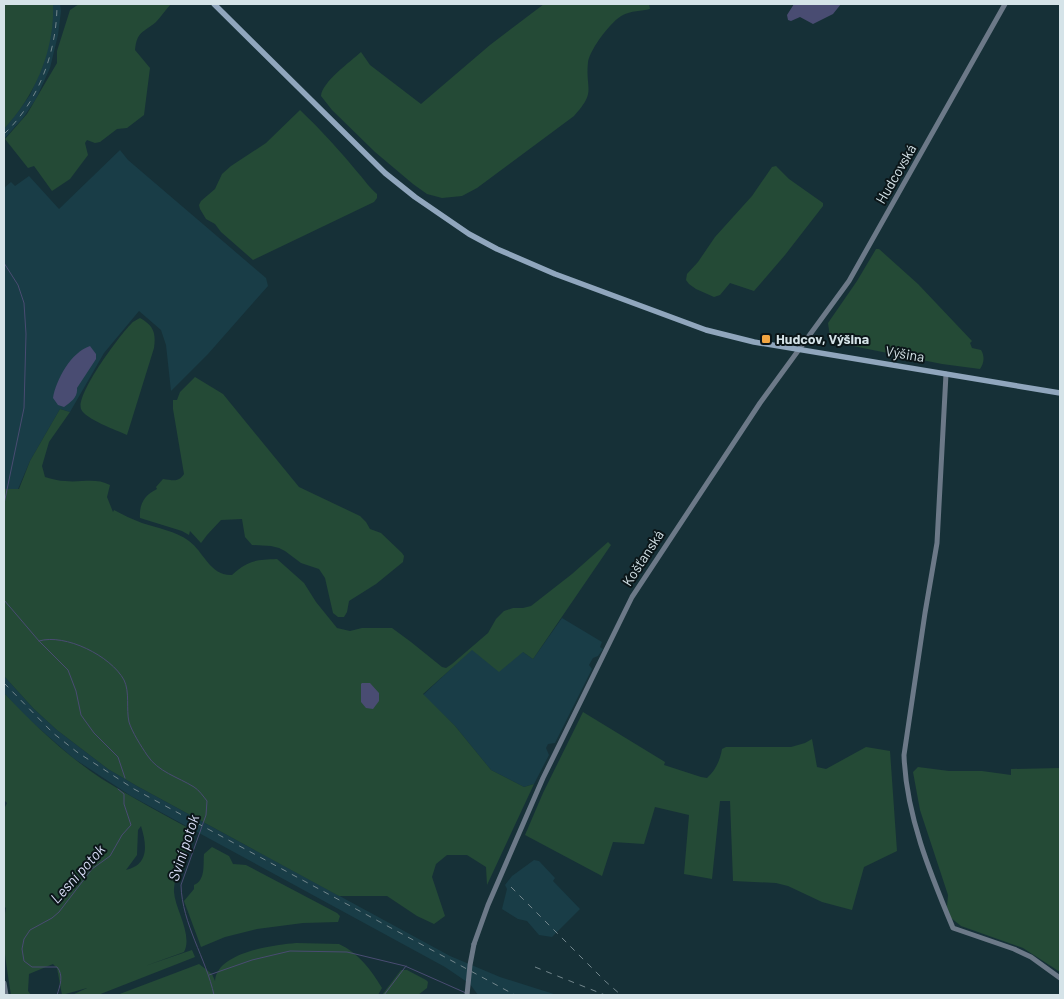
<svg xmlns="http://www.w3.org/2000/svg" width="1064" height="999" font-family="Barlow,sans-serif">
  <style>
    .built { fill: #193d47 }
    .green { fill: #244a36; fill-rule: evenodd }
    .water { fill: #494c72 }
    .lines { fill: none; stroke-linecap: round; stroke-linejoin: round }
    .stream { stroke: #494c72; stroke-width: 1 }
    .tertiary { stroke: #6c7988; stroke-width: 5 }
    .secondary { stroke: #90a6bd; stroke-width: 5.5 }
    .rail { stroke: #72868c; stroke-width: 1; stroke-dasharray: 6 6; stroke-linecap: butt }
    .tertiary-bridge { stroke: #6c7988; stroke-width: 5 }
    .poi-dot { fill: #f2a541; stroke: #0b1619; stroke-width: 2 }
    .labels { text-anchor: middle; stroke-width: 4; stroke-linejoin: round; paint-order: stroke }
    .street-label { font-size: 14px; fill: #d5e3e8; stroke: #0b1619 }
    .poi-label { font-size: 14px; font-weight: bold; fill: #d5e3e8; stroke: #0b1619; text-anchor: start }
    .water-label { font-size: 15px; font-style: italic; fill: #d8dcf6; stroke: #0b1619 }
  </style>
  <rect width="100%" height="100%" fill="#163037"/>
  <!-- built -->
  <path class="built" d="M53 4H60L61 11 58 35 50 68 36 99 23 118 4 139V129L17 113 30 95 43 65 51 34Z
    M120 150 128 160 266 278 268 286 208 354 171 391 166 345 161 330 139 311 104 353 70 412 60 409 30 461 18 489H4V188L11 182 15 186 29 176 59 209Z
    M562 618 602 642 600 647 603 649 598 656 593 658 589 665 592 669 555 743 548 744 546 748 549 755 534 784 524 787 491 770 455 726 423 695 472 649 523 652 533 659Z
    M4 676 34 709 57 730 108 769 137 786 450 956 500 977 557 995H478L470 984 445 967 131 796 73 758 26 717 4 693Z
    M534 860 539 861 555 878 553 881 580 909 552 937 539 935 527 921 518 919 502 909 507 889 505 885 512 876Z"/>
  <!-- green -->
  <path class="green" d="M4 4H53C55 50 35 96 4 129Z
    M79 4H171C166 9 161 17 156 22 143 33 137 31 135 50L150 68 144 115 127 128 117 129 100 142 95 143 87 140 85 143 88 155 70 179 52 191 34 166 28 168 5 139 27 114 57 63V51L70 10Z
    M544 4H649L650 9C642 11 630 11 623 15 612 20 590 49 588 62 585 90 597 91 574 116L477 188 462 196 442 198 427 194 413 184 375 152 332 110 321 96C322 82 350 62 361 52L370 65 421 104 490 45Z
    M300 110C321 130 341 152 359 174 366 182 369 187 377 194V198L374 202 253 260 221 232 215 224 206 219 200 209 199 205 201 201 215 189 222 174 231 166 266 143Z
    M776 166 789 179 823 203V206L785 255 754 291 730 283 720 295 714 297 696 289 689 284 686 280 687 274 698 262 715 237 752 196 772 167Z
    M876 249H879L918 284 972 341 970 343 972 348 981 350C985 356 984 364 980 369L942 364 838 343 830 337 828 323 857 281Z
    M140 318C154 326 156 333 154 348L127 435C116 430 85 419 81 409 76 394 119 336 131 324 133 321 137 320 140 318Z
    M195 377 223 394 299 487 360 516 366 522 370 529 381 533 402 553 404 556 403 562 376 584 349 601 347 612 344 617H338L333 613 325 578 319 569 301 563 285 551 279 548 271 546 252 545 245 537 242 519 221 520 207 535 201 543 190 531 189 535 182 531 140 518C139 505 144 495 157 489L156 487 163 479C173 480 178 483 184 474L173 409V400H177L180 392Z
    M60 409 70 412 49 442 42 466 45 477C52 479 59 481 65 481 81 483 95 477 110 485L107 497 113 512 114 510C123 515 132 519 142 523 157 528 176 531 189 541 204 552 210 576 232 575 248 560 256 560 277 559L304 583 316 602 337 628 350 631 362 628H392L411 642 442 667 446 668 452 664 488 633 496 619 504 611 513 608H523L531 606 572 574 608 542 611 545 533 659 523 652 499 672 472 650 423 694 455 726 491 770 524 787 534 784 487 885 486 867 467 855H447L436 864 432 877 445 916 434 924 417 916 387 896H339L137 786 108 769 57 730 34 709 4 676V489H19L30 461Z
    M4 693C34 725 66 755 102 779 131 797 162 814 192 830H188L194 833C187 851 174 872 174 892 175 909 193 935 184 952L145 966 192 950 195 957 98 995H72L87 988 62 995 57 968 53 964 29 974 28 991 31 995H11C7 967 0 936 6 908L4 906V805L5 807 7 803 4 800ZM141 826C147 845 149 865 126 870L137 855 138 830Z
    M583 712 665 762 664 765 701 777 707 778C716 770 720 760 722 749L726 747H791L805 743 812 739 817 767 826 769 866 747 890 751 897 851 864 867 852 910 822 902 788 886 776 883 733 881 730 801H720L712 879 684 874 689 815 655 807 644 844 613 842 602 876 525 835 543 793Z
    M918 767 949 771H982L1011 775V769L1060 768V972L1023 948 961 926 951 918 947 907 948 895 920 810 913 772Z
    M212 847 229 856 233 864 246 865 337 913 340 916 338 922 303 923 257 929 225 937 201 947 184 901 194 889V885C206 880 203 864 204 854Z
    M296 943 339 944C359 953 371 970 382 988L378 995H117L199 964 212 974 215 981C217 952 274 945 296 943Z
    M401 970H407L426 980 428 982 427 988 418 995H382Z"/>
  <!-- water -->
  <path class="water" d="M794 4H841L833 14 813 24 800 17 791 21 788 20 787 15Z
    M90 346 96 354V359L77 388C78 397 71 402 64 407L58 405 53 398C56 380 71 352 90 346Z
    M362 683H370L379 693V701L373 709 366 708 361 702V684Z"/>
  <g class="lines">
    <!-- stream -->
    <path class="stream" d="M4 263 18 285 24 303 26 334 24 408 4 504
      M4 600 39 641 68 670 76 691 81 715 94 733 118 757 125 778
      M39 641C65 633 111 656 124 680 130 692 126 709 129 722 132 732 141 746 147 755 158 772 178 777 194 787 199 790 203 796 207 801L206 815 181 885C182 924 206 958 214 995
      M209 975 252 960 290 951 347 952 405 966 466 993
      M57 995C60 986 64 975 57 967H32L24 961 22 949 24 939 30 930 52 918 59 912 92 869 110 856 122 835 131 825 124 804V794L118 789
      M384 995 406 966"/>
    <!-- tertiary -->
    <path class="tertiary" d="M946 374 937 543 925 613 904 755C906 815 930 873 953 928L1014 949 1031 957 1060 978
      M474 944 488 905 543 778 632 597 760 403 849 281 1005 4
      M4 983 6 995"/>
    <!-- secondary -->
    <path class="secondary" d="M214 4 385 173 415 197 469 234 497 249 555 274 706 330 754 342 1060 393"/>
    <!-- rail -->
    <path class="rail" d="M4 134C39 101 57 51 57 4
      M4 683 53 733 77 752 134 789 515 995
      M511 887 605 981 621 995
      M535 967 605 995"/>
    <!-- tertiary-bridge -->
    <path class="tertiary-bridge" d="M467 995 470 965 474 944"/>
  </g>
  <!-- markers -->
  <rect class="poi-dot" x="761" y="334" width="10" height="10" rx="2.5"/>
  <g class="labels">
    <!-- street labels -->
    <g class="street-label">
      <text transform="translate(896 174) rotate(-60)" y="5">Hudcovská</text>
      <text transform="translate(905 354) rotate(9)" y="5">Výšina</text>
      <text transform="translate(643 558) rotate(-57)" y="5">Košťanská</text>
    </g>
    <!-- poi labels -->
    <g class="poi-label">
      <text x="776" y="344">Hudcov, Výšina</text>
    </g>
    <!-- water labels -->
    <g class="water-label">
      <text transform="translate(184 848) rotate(-72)" y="5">Sviní potok</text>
      <text transform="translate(78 874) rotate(-48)" y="5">Lesní potok</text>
    </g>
  </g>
  <!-- border -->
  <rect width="1064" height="999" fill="none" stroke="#d5e3e8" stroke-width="10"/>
</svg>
